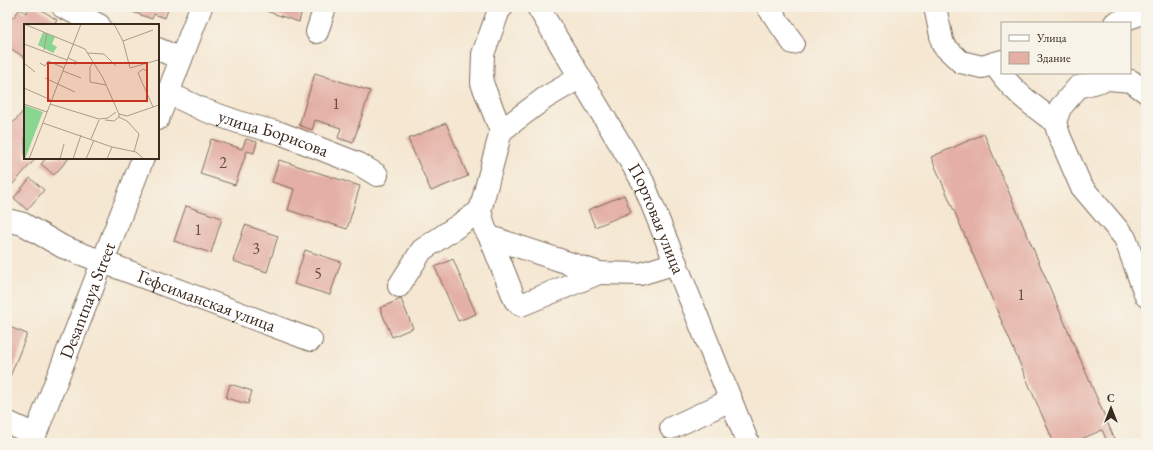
<svg xmlns="http://www.w3.org/2000/svg" width="1153" height="450" font-family="'EB Garamond',serif">
  <style>
    .building { fill: #e4b0a6 }
    .lines { fill: none; stroke-linecap: round; stroke-linejoin: round }
    .minor-casing { stroke: #7c6c5d; stroke-width: 24 }
    .minor { stroke: #fff; stroke-width: 22 }
    .labels { text-anchor: middle; stroke-width: 3; stroke-linejoin: round; paint-order: stroke }
    .number-label { font-size: 16px; fill: #654c40 }
    .street-label { font-size: 18px; fill: #3b2a1e; stroke: #f7f3e8 }
    .inset-road { fill: none; stroke: #ab9b89; stroke-width: 1 }
    .view { fill: #c8321e; fill-opacity: 0.15; stroke: #c8321e; stroke-width: 2 }
    .inset-edge { fill: none; stroke: #3b2a1e; stroke-width: 2 }
  </style>
  <rect width="100%" height="100%" fill="#f7f3e8"/>
  <filter id="ink" filterUnits="userSpaceOnUse"><feTurbulence type="fractalNoise" baseFrequency=".025" numOctaves="2"/><feDisplacementMap in="SourceGraphic" scale="8" xChannelSelector="R" yChannelSelector="G"/><feConvolveMatrix kernelMatrix="1 2 1 2 8 2 1 2 1" color-interpolation-filters="sRGB"/></filter>
  <filter id="wash" filterUnits="userSpaceOnUse"><feTurbulence type="fractalNoise" baseFrequency=".012" numOctaves="4" result="noise"/><feDisplacementMap in="SourceGraphic" scale="16" xChannelSelector="R" yChannelSelector="G"/><feGaussianBlur stdDeviation="0.9" result="paint"/><feColorMatrix in="noise" values="0 0 0 0 0 0 0 0 0 0 0 0 0 0 0 0 0 1.4 0 .05"/><feComposite in="paint" operator="in"/></filter>
  <g filter="url(#wash)">
    <rect width="100%" height="100%" fill="#f5e7d1"/>
    <g id="blocks">
      <!-- building -->
      <path class="building" d="M30 7H37L57 20 54 25H25V58L7 46V14L13 18 20 9 26 13Z
        M119 7H169L165 18 154 14 152 19Z
        M261 7H318L316 14 302 10 299 22 260 9Z
        M315 73 370 91 353 143 338 138 341 128 315 120 312 130 299 125Z
        M25 109V158H36L13 184 7 179V130Z
        M446 123 468 176 431 191 408 139Z
        M984 134 1114 438 1107 441 1102 430 1072 443H1054L931 157Z
        M211 139 242 149 246 139 257 142 254 153 247 151 235 185 200 174Z
        M46 158H69L54 175 41 164Z
        M279 160 360 186 347 229 288 210 294 189 272 182Z
        M30 178 44 190 27 210 14 198Z
        M624 195 631 212 595 227 588 210Z
        M186 206 222 218 211 253 174 241Z
        M245 225 278 236 267 272 233 261Z
        M305 250 341 262 330 295 294 284Z
        M453 259 476 314 458 321 435 267Z
        M401 299 413 328 392 337 380 308Z
        M7 326 27 334 7 384Z
        M230 384 252 391 248 404 226 398Z"/>
    </g>
  </g>
  <g filter="url(#ink)">
    <use href="#blocks" fill-opacity="0" stroke="#7c6c5d" stroke-width="1"/>
    <g class="lines">
      <!-- minor casing -->
      <g class="minor-casing">
        <g id="minor">
          <path d="M63 7 99 25"/>
          <path d="M502 7 499 10 483 54 482 83 501 131 480 211 485 229 490 237 599 273 640 274 676 263"/>
          <path id="s1" d="M538 7 643 182 748 443"/>
          <path d="M768 7 793 43"/>
          <path d="M935 7 943 45 961 62 982 67 1002 61"/>
          <path d="M1115 23 1146 12"/>
          <path d="M317 32 325 7"/>
          <path d="M158 49 181 59"/>
          <path d="M994 63C1008 88 1033 106 1055 122"/>
          <path d="M1146 92 1131 81 1108 79 1078 87 1060 108 1055 122 1059 135 1081 186 1125 238 1146 296"/>
          <path id="s2" d="M168 93 204 110 241 123 280 133 359 164 377 175"/>
          <path d="M158 119 201 7"/>
          <path d="M501 131 545 98 579 78"/>
          <path id="s3" d="M7 220 23 224 63 247 311 340"/>
          <path d="M490 237 515 300 521 305 599 273"/>
          <path d="M399 286 422 250 480 211"/>
          <path d="M7 422 35 435"/>
          <path d="M671 428 731 400"/>
          <path id="s4" d="M32 443 143 158"/>
        </g>
      </g>
      <!-- minor -->
      <use href="#minor" class="minor"/>
    </g>
  </g>
  <g class="labels">
    <!-- number labels -->
    <g class="number-label">
      <text x="336" y="109">1</text>
      <text x="223" y="168">2</text>
      <text x="198" y="235">1</text>
      <text x="256" y="254">3</text>
      <text x="318" y="279">5</text>
      <text x="1021" y="300">1</text>
    </g>
    <!-- street labels -->
    <g class="street-label">
      <text dy="6" stroke="none"><textPath href="#s2" startOffset="113">улица Борисова</textPath></text>
      <text dy="6" stroke="none"><textPath href="#s1" startOffset="243">Портовая улица</textPath></text>
      <text dy="6" stroke="none"><textPath href="#s3" startOffset="216">Гефсиманская улица</textPath></text>
      <text dy="6" stroke="none"><textPath href="#s4" startOffset="153">Desantnaya Street</textPath></text>
    </g>
  </g>
  <!-- overview -->
  <g transform="translate(24 24)">
    <rect width="135" height="135" fill="#f5e7d1"/>
    <path d="M19 8 31 13 28 20 33 23 29 29 14 21ZM0 81 19 88 1 135H0Z" fill="#8ad591"/>
    <path class="inset-road" d="M0 0 61 25 79 54 95 90 103 92 135 81M90 0 99 17 106 44 134 36M99 17 129 6M0 20 43 36M20 26 23 9M63 29 80 30 92 42M44 34 53 38 51 41M69 38 66 43V58L82 61M0 39 11 48M16 39 21 42 24 37 40 44M39 47 57 54M123 47 119 45 114 49 129 83M21 54 51 68M0 64 27 76M0 80 23 88M26 80 75 95 84 94 92 88M95 90V93L103 97 115 110 110 128M81 96 90 97 95 93M19 99 88 123 112 128 120 135M67 115 75 96M5 135 57 0M36 135 40 120M49 135 57 111M62 135 70 116M83 135 88 123"/>
    <path class="view" d="M24 39H123V77H24Z"/>
    <rect width="135" height="135" class="inset-edge"/>
  </g>
  <!-- margin -->
  <rect width="1153" height="450" fill="none" stroke="#f7f3e8" stroke-width="24"/>
  <!-- legend -->
  <rect x="1001" y="22" width="130" height="52" fill="#f7f3e8" stroke="#aca397"/>
  <rect x="1009" y="35" width="20" height="6" fill="#ffffff" stroke="#aca397"/>
  <text x="1037" y="42" font-size="12" fill="#3b2a1e">Улица</text>
  <rect x="1009" y="52" width="20" height="12" fill="#e4b0a6" stroke="#aca397"/>
  <text x="1037" y="62" font-size="12" fill="#3b2a1e">Здание</text>
  <!-- north arrow -->
  <g transform="translate(1111 408)" stroke="#f7f3e8" stroke-width="3" paint-order="stroke">
  <path d="M0-3L7 15L0 10L-7 15Z" fill="#3b2a1e"/>
  <text y="-6" font-size="11" font-weight="bold" text-anchor="middle" fill="#3b2a1e">С</text>
  </g>
</svg>
